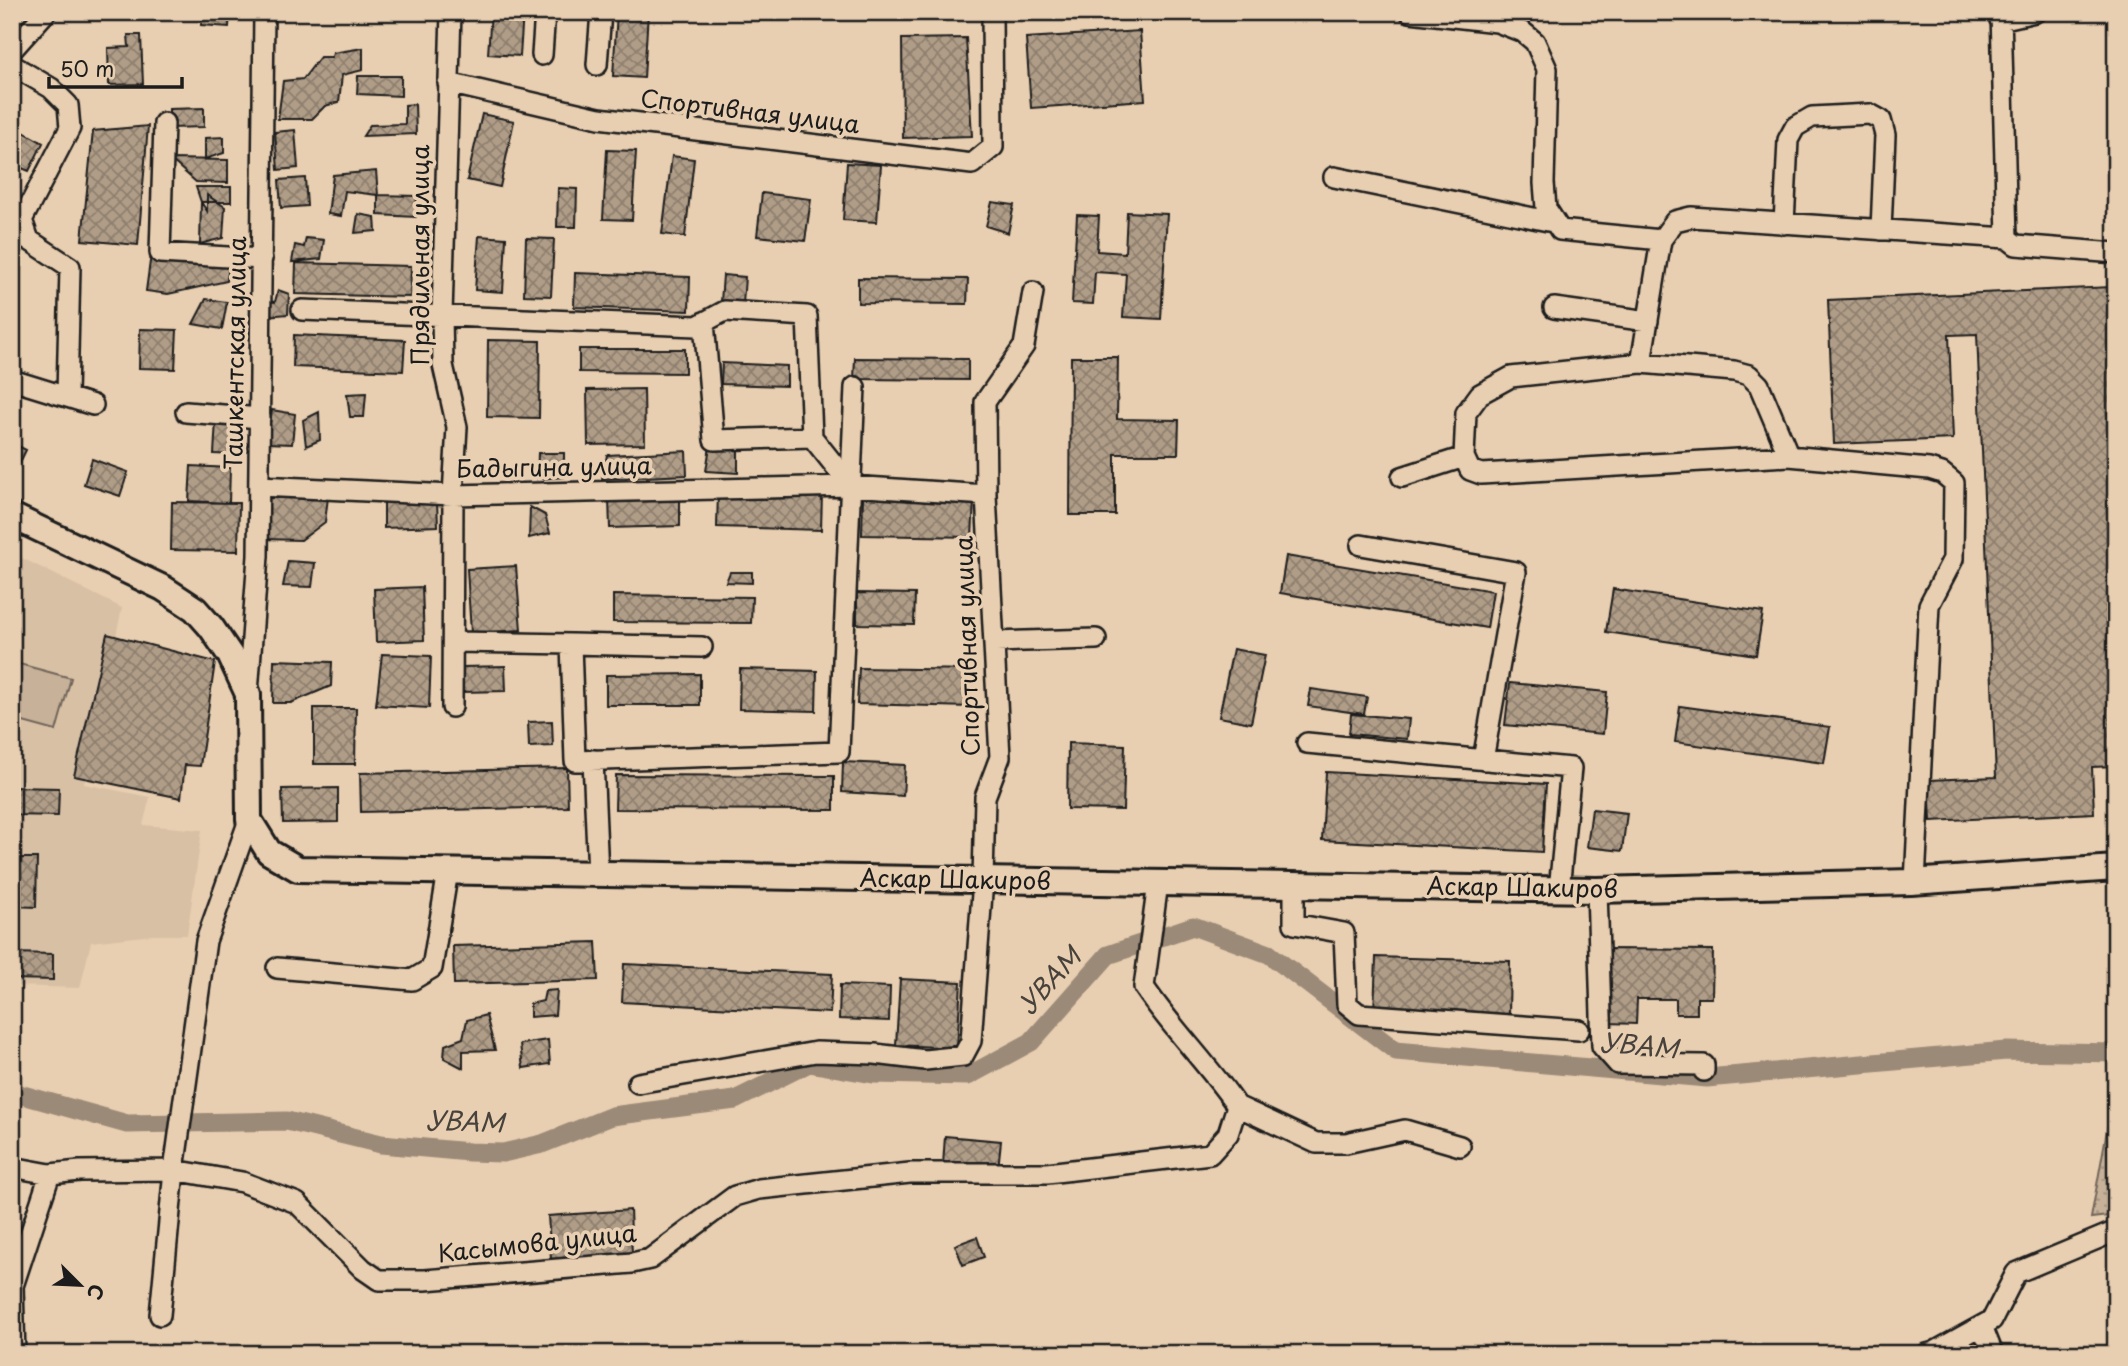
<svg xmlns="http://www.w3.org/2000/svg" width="2128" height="1366" font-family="'Playpen Sans',sans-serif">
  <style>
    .built { fill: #d8c0a5 }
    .park { fill: url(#park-dots); stroke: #72665a; stroke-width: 2 }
    .pitch { fill: #c7b199; stroke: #72665a; stroke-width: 2 }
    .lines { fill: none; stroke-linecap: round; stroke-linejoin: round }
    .canal { stroke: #9b8a78; stroke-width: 19 }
    .building { fill: url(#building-cross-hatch); stroke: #1c1c1c; stroke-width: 2 }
    .minor-casing { stroke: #1c1c1c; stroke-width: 24 }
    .major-casing { stroke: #1c1c1c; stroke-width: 30 }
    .minor { stroke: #e9cfb1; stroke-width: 19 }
    .major { stroke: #e9cfb1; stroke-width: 24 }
    .labels { text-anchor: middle; stroke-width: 7; stroke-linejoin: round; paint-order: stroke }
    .street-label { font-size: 24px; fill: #1c1c1c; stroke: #e9cfb1 }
    .water-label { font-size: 26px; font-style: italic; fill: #48423c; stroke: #e9cfb1 }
  </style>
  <defs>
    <pattern id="park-dots" width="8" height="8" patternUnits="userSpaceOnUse" patternTransform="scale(1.75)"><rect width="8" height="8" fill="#c7b199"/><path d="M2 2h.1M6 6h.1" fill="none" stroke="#aa9883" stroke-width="1.8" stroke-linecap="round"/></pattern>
    <pattern id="building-cross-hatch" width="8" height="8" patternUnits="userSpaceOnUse" patternTransform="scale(1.75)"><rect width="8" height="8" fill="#b09d88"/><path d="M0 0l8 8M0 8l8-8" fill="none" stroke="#8e7f6e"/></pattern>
  </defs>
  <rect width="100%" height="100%" fill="#e9cfb1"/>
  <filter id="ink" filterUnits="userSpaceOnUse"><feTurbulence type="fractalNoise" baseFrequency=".0143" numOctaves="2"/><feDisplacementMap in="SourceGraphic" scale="14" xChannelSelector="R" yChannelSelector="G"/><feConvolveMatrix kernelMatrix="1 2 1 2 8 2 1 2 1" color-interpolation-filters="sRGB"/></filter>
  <g filter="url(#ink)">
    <!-- built -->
    <path class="built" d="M12 553 122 608 84 784 150 797 143 825 202 830 187 935H153L91 942 80 988 12 986Z"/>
    <!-- park -->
    <path class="park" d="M2116 1099V1215L2091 1218 2112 1102Z"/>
    <!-- pitch -->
    <path class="pitch" d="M12 662 71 678 56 731 12 719Z"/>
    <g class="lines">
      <!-- canal -->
      <path class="canal" d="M12 1092 127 1124 287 1121 381 1144 469 1152 503 1153 542 1144 612 1116 735 1100 809 1063 873 1074 968 1076 1031 1042 1108 955 1193 926 1269 954 1396 1051 1707 1078 2006 1051 2116 1053"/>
    </g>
    <!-- building -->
    <path class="building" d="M12 12H26L15 25 12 22Z
      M202 12H230L229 27 201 25Z
      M491 12H523L520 56 488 54Z
      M617 12H648L644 78 613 76Z
      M1140 31 1145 100 1031 108 1026 38Z
      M128 35H141L143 84 109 85 108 48 129 47Z
      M966 38 972 136 903 138 902 39Z
      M363 48V70L342 75 339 102 325 106 312 119H278L283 81 303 79 320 57H332L333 53Z
      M358 76H401V96L357 94Z
      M415 104 416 134 363 136 370 125 405 124V105Z
      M204 108V127L169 128V109Z
      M482 114 514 121 500 187 467 180Z
      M148 126 138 245 82 240 93 131Z
      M20 130 43 143 29 171 12 164V142Z
      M295 130 298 168 278 170 275 132Z
      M224 137V153L205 159V138Z
      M607 150 636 151 632 220 603 219Z
      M672 156 694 159 685 237 662 234Z
      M170 159 228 160V183L196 182Z
      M847 163 881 165 877 222 843 220Z
      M376 171 378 195 345 191 341 216 328 214 333 175Z
      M305 178 307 206 281 208 279 180Z
      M196 187H231V202H201Z
      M558 188 577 189 576 227H557Z
      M762 193 811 199 805 241 757 236Z
      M207 195 225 207 223 238 200 244 201 202 207 211Z
      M378 195 417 196 416 217 378 215Z
      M992 202 1014 205 1008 233 986 226Z
      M1127 212 1167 214 1161 319 1123 317 1126 274 1095 272 1093 304 1072 303 1077 215 1099 216 1097 251 1125 253Z
      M358 214 375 217 376 231 355 233Z
      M479 236 506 238 503 292 475 290Z
      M306 238 324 240 321 259 292 262 295 245 304 247Z
      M526 238 554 239 551 296 524 295Z
      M151 254 229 265 227 281 168 294 146 291Z
      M296 263 411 266 410 297 295 294Z
      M575 273 690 277 689 311 574 307Z
      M723 275 745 277 743 304 721 302Z
      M858 278 968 279 967 304 858 303Z
      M2111 287 2116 406V766L2092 767 2094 813 1931 821 1929 780 1996 777 1977 334 1949 335 1953 439 1834 444 1828 300Z
      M278 290 289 294 288 314 266 316V301L275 302Z
      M206 299 227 302 222 329 193 324Z
      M140 329 177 330 175 369 139 368Z
      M294 335 405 340 403 371 293 367Z
      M488 340 540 341 539 418 487 417Z
      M579 349H685V373L579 372Z
      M1071 357H1118L1117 419 1179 420 1178 454H1115V515H1070Z
      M855 358 968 359V380L854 379Z
      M722 363 787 366V386L721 384Z
      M644 389 645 444 588 445 587 390Z
      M366 393 364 417H350L347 394Z
      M272 410 295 414 292 444 267 443Z
      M319 412 320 440 306 446 303 420Z
      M216 420 238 422 235 455 214 454Z
      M12 443 26 450 12 479Z
      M738 445V473L706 471 710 446Z
      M686 451 687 475 602 479 607 455Z
      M538 453H564V477L537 479Z
      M92 459 128 472 120 496 84 484Z
      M191 466 230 468 229 503 189 501Z
      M718 492 822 494 821 530 717 527Z
      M259 497H328L325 522 301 540 263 539Z
      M680 497V526L610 528 609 499Z
      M863 497 974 500 972 537 862 535Z
      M437 501 438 526 384 528V502Z
      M172 502 239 503 238 551 171 550Z
      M530 507 545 515 550 533 529 538Z
      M1286 556 1493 591 1487 628 1280 593Z
      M288 561 315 563 312 587 283 586Z
      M516 566 521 630 471 633 467 569Z
      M730 572H752V583L726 582Z
      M422 587 424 640 376 642 374 589Z
      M1613 589 1763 612 1756 655 1606 632Z
      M857 593 915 594 914 625 857 624Z
      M613 595 752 597 751 623 613 622Z
      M107 634 215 662 200 766 185 765 181 798 74 776Z
      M1233 649 1265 655 1251 723 1219 717Z
      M382 654 431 656 429 708 376 705Z
      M274 660 332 662 331 686 291 703H273Z
      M505 666 506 691 462 692V667Z
      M859 668 972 670 971 707 857 704Z
      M740 669 817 671 816 711 739 709Z
      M700 674V705H606V675Z
      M1510 683 1607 692 1603 734 1505 725Z
      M1311 689 1367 697 1364 714 1308 706Z
      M1680 706 1830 727 1824 763 1675 742Z
      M314 708H356L355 764H314Z
      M1351 714 1409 719 1407 739 1349 734Z
      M552 721 553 746 529 747 528 722Z
      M1068 743 1125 745 1123 810 1067 809Z
      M843 762 905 765 903 796 842 792Z
      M567 768 568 807 361 812 360 773Z
      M1326 772 1546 784 1542 852 1322 840Z
      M616 775 834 776V810L615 809Z
      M12 787 59 788 58 816 12 815Z
      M338 788V822L283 823 282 789Z
      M1592 809 1627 813 1622 851 1587 847Z
      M12 858H37L36 907 12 906Z
      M596 942 598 980 454 984 453 946Z
      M1609 949 1713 950 1712 998H1697V1014H1676V999H1637L1636 1024 1608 1023Z
      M12 953 53 954V980L12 979Z
      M1376 957 1510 961 1509 1015 1374 1013Z
      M624 964 832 974 830 1013 622 1002Z
      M900 979 961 982 957 1048 896 1045Z
      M840 985 890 987 889 1021 839 1019Z
      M557 990 555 1015 530 1017V1004L543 1001 545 991Z
      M486 1015 495 1050 463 1051V1068L444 1058 445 1045 463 1038 467 1020Z
      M548 1040 550 1064 523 1068 520 1044Z
      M945 1136 1001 1141 998 1169 943 1165Z
      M630 1210 632 1254 551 1259 548 1216Z
      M977 1237 984 1257 963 1265 955 1245Z"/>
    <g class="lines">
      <!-- minor casing -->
      <g class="minor-casing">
        <path id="minor" d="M451 12 442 315 443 365 457 427 453 495 452 707
          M1410 12 1497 22 1523 32 1535 42 1547 69 1544 183 1546 208 1560 230 1661 240
          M2001 12 2007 238 2016 245 2116 253
          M2000 20 2035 12
          M12 50 46 12
          M542 55 545 12
          M12 65 51 88 68 105 70 128 22 220 29 240 70 267 67 396
          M597 65 601 12
          M448 83 599 118 972 164 993 147 992 12
          M164 123 160 253 262 259
          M1334 177 1553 222
          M1784 224 1788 140 1795 127 1812 117 1870 114 1881 120 1885 135 1881 230
          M1554 308 1648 321
          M302 310 697 326 725 311 807 316 812 437 851 486
          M704 322 714 440 812 437
          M1641 363 1661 240 1675 221 1691 217 2007 238
          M12 380 93 405
          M186 412 260 418
          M1464 457 1470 470 1481 474 1789 456 1929 469 1942 473 1954 483 1953 559 1929 605 1915 882
          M1402 477 1464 457 1466 413 1480 394 1511 377 1641 363 1734 371 1749 375 1759 385 1789 456
          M259 486 453 495 851 486 986 495
          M1361 545 1516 572 1483 760
          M453 642 571 644 575 761 839 752 855 387
          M995 642 1096 639
          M571 644 702 647
          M248 693 258 556 264 12
          M1307 743 1571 768 1559 890
          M593 760 598 874
          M1294 885V924L1344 933 1347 1004 1359 1014 1579 1030
          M1597 890 1602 1046 1618 1064 1704 1065V1071
          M277 968 412 980 432 968 448 871
          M638 1083 816 1052 875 1054 925 1060 963 1056 971 1041 983 880 985 797 1000 757 986 495 985 402 1024 346 1033 292
          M1237 1106 1316 1143H1346L1405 1130 1460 1146
          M12 1167 50 1174 80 1171 174 1170 242 1182 297 1203 363 1269 379 1280H425L632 1263 650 1259 735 1196 759 1189 910 1173H1047L1210 1154 1228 1134 1237 1106C1208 1064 1173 1030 1144 987L1158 883
          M160 1315 174 1170 206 941 249 820
          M1982 1326 1993 1354
          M15 1354 13 1286 50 1174
          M1927 1354 1934 1352 1992 1320 2016 1273 2116 1231"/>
      </g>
      <!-- major casing -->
      <g class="major-casing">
        <path id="major" d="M12 516 163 588 195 609 211 627 230 655 248 694 249 820 269 852 298 869 1597 890 1911 882 2116 868"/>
      </g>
      <!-- minor -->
      <use href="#minor" class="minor"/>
      <!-- major -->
      <use href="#major" class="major"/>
    </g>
  </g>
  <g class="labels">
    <!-- street labels -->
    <g class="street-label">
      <text transform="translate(750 112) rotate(7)" y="8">Спортивная улица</text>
      <text transform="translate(421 255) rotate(-90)" y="8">Прядильная улица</text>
      <text transform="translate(236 353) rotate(-89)" y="8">Ташкентская улица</text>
      <text transform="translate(554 468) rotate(-1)" y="8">Бадыгина улица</text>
      <text transform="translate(968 646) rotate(-92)" y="8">Спортивная улица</text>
      <text transform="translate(955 880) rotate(1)" y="8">Аскар Шакиров</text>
      <text transform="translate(1522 888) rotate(1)" y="8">Аскар Шакиров</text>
      <text transform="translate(537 1244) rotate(-6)" y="8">Касымова улица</text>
    </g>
    <!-- water labels -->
    <g class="water-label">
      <text transform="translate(1050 981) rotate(-48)" y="9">УВАМ</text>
      <text transform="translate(1639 1046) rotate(5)" y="9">УВАМ</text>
      <text transform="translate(465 1122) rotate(2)" y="9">УВАМ</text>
    </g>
  </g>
  <!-- margin -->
  <rect width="2128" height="1366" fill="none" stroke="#e9cfb1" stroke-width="42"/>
  <rect x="21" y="21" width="2086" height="1324" fill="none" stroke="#1c1c1c" stroke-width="2.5" filter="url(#ink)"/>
  <!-- north arrow -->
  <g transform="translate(80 1285) rotate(114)" stroke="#e9cfb1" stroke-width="5" paint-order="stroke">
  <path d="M0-5L12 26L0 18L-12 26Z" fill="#1c1c1c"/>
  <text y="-10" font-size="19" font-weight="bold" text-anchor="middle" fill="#1c1c1c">С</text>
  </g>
  <!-- scale -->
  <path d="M49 77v10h133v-10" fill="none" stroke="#1c1c1c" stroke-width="3.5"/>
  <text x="60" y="77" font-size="21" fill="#1c1c1c" stroke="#e9cfb1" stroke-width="5" paint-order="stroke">50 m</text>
</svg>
